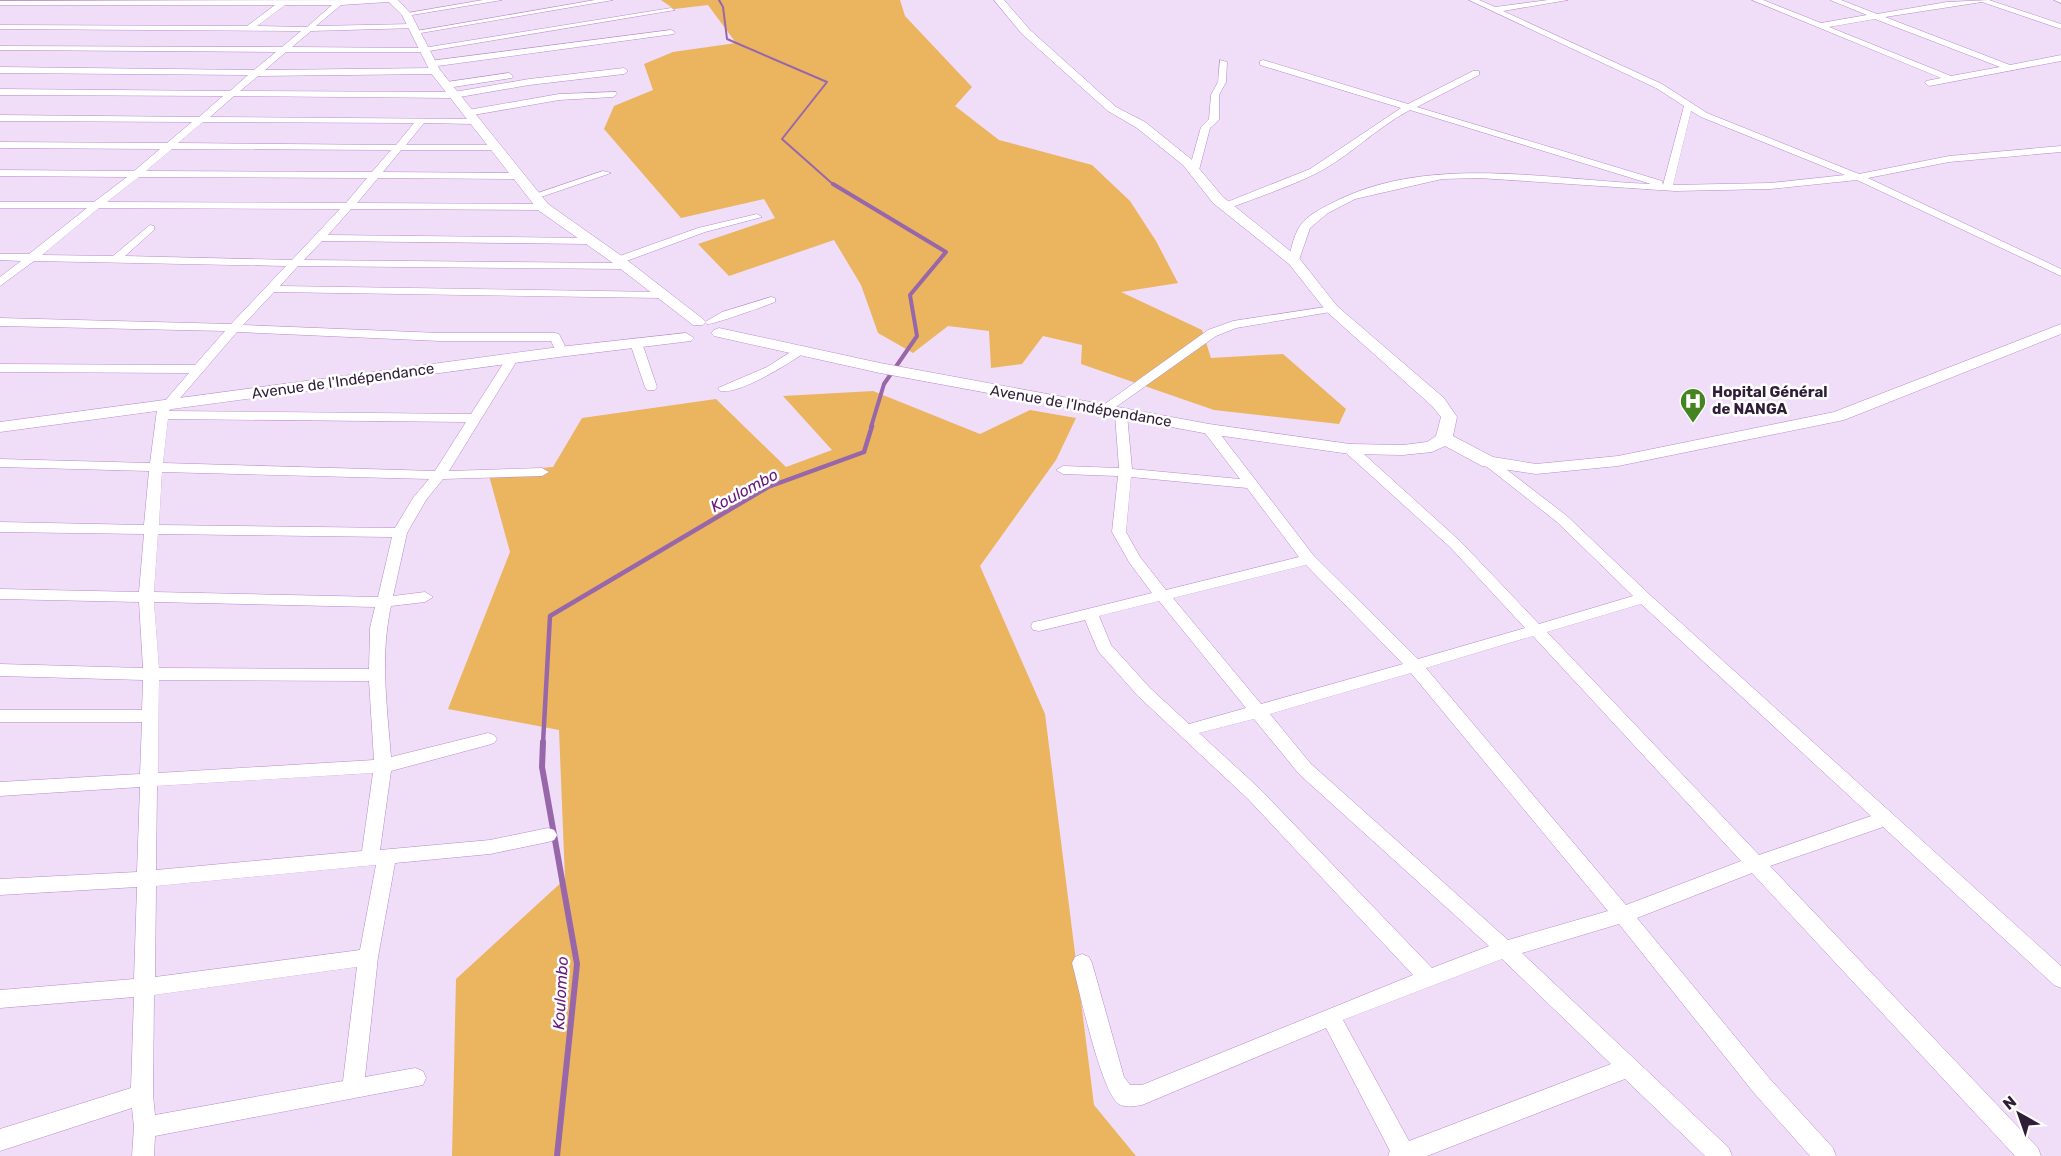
<svg xmlns="http://www.w3.org/2000/svg" width="2061" height="1156" font-family="Rubik,sans-serif">
  <style>
    .green { fill: #ebb45f }
    .lines { fill: none; stroke-linecap: round; stroke-linejoin: round }
    .stream-far3 { stroke: #9867aa; stroke-width: 2 }
    .stream-far2 { stroke: #9867aa; stroke-width: 4 }
    .stream-far1 { stroke: #9867aa; stroke-width: 4.5 }
    .stream { stroke: #9867aa; stroke-width: 6 }
    .minor-casing { stroke: #b98acb; stroke-width: 1 }
    .tertiary-casing { stroke: #b98acb; stroke-width: 1 }
    .minor { fill: #fff; fill-rule: evenodd }
    .tertiary { fill: #fff; fill-rule: evenodd }
    .labels { text-anchor: middle; stroke-width: 5; stroke-linejoin: round; paint-order: stroke }
    .street-label { font-size: 15px; fill: #301d37; stroke: #fff }
    .poi-label { font-size: 15px; font-weight: bold; fill: #301d37; stroke: #fff; text-anchor: start }
    .water-label { font-size: 16px; font-style: italic; fill: #65177e; stroke: #fff }
  </style>
  <rect width="100%" height="100%" fill="#f0ddf8"/>
  <!-- green -->
  <path class="green" d="M661 0H900L905 16 972 87 955 106 999 140 1092 165 1130 201 1156 241 1178 283 1121 292 1202 330 1211 358 1283 354 1346 409 1339 424 1214 410 1081 364 1082 345 1043 336 1022 364 991 368 989 331 948 326 913 353 878 333 861 285 834 240 729 276 698 244 775 218 764 199 681 218 604 129 614 106 653 90 644 64 673 52 736 43 708 5 674 9Z
    M873 391 980 434 1030 410 1076 418 1056 460 980 566 1045 714 1094 1105 1136 1156H452L456 979 565 879 559 730 448 709 510 552 488 472 553 467 582 418 716 399 786 467 832 450 783 396Z"/>
  <g class="lines">
    <!-- stream-far3 -->
    <path class="stream-far3" d="M719 0 723 7 727 39 827 82 782 139 835 186"/>
    <!-- stream-far2 -->
    <path class="stream-far2" d="M833 184 946 252 910 295 917 336 884 384 871 427"/>
    <!-- stream-far1 -->
    <path class="stream-far1" d="M543 743 550 616 768 487 864 452 872 426"/>
    <!-- stream -->
    <path class="stream" d="M543 742 542 767 577 964 557 1156"/>
    <!-- minor casing -->
    <g class="minor-casing">
      <path id="minor" d="M392 0 388 2 341 5 316 26 413 24 417 26 416 28 311 31 292 47 423 48 671 8 675 10 423 52H286L265 70 435 68 439 71 435 74 258 76 240 91 454 92 529 79 624 68 628 71 624 74 529 85 454 98 234 96 210 117 476 119V123L473 124 424 123 406 145H495L498 146V150H401L383 172 518 173 523 176 518 179 378 178 357 203 543 204 548 207 543 210 351 209 328 235 589 238 594 241 589 244 322 241 304 260 615 263 613 260 614 258 698 228 757 214 762 217 705 232 621 263 631 266 625 269 298 266 280 286 661 292 667 295 661 298 274 292 243 325 440 333H555L559 334 565 346 559 350 555 349 551 341H440L237 332 169 411 471 414 508 356H516L518 359 449 471 542 468 549 472 542 476 443 479 426 500 407 533 393 596 425 592 433 597 425 602 391 606C380 655 387 707 391 757L488 733 494 735 497 739 494 743 488 745 391 771 380 850 490 840 548 828 554 830 557 835 554 840 548 842 490 854 395 863 378 957 365 1077 415 1068 423 1071 426 1078 423 1085 155 1136 154 1156H132L134 1127 132 1108 0 1151V1129L131 1088 134 997 0 1008V990L134 979 137 887 0 895V879L137 872 140 787 0 796V782L140 774 142 722H0V710H142L143 680 0 676V664L143 668 139 602 0 599V589L139 592 144 534 0 532V522L144 525 149 471 0 467V459L150 463 157 410 189 373 0 372V364L195 365 225 331 0 326V318L231 324 286 266 34 261 0 286V277L21 261 0 260V254H29L87 208H0V202H94L127 177 0 176V170L134 171 160 149 0 148V142L167 143 192 122 0 121V115L199 117 223 96 0 95V89L230 91 248 75 0 73V67L254 70 276 52 0 50V46L282 47 301 31 0 29V25L247 26 275 5H0V1ZM285 5H332L307 27 257 26ZM203 122 414 123 396 145 178 143ZM172 149 391 150 372 172 146 171ZM139 177 367 178 346 203 107 202ZM99 208 340 209 292 260 125 256 154 230V226L150 225 113 256 42 255ZM168 419 466 422 435 471 163 463ZM162 472 429 479 413 498 395 528 159 525ZM158 534 392 537 378 597 154 592ZM154 602 375 607 370 628 369 669 159 668ZM159 680 369 681 374 760 158 773ZM373 773 362 851 156 870 157 786ZM376 865 360 950 155 977 156 886ZM357 967 343 1081 155 1115 153 1095 154 995Z
        M483 0H502L406 16 402 14Z
        M595 0H613L415 34 411 32Z
        M1469 0H1479L1495 7 1548 0H1568L1503 11 1662 84 1707 113 1859 174 1949 156 2061 146V152L1949 162 1868 178 2061 269V276L1857 180 1770 189 1675 191 1479 178 1442 179 1355 199 1328 213 1310 228 1298 263H1290L1289 261C1291 249 1293 237 1300 226 1306 216 1322 208 1332 203 1428 153 1548 180 1651 184L1410 110C1376 128 1350 156 1317 173 1289 187 1258 197 1230 208H1222V204L1310 169 1401 108 1260 65V61L1263 60 1408 104 1473 71H1479V75L1417 107 1662 181 1663 185 1684 106 1656 88ZM1691 111 1701 117 1845 175 1770 183 1673 185Z
        M1752 0H1763L1821 23 1867 15 1830 0H1841L1877 14 1947 2 1989 0 2061 24V29L1982 2 1885 17 2010 65 2061 55V61L1929 86 1925 83 1926 81 1941 78ZM1875 19 2000 67 1951 76 1829 27Z
        M2054 0H2061V3Z
        M671 30 675 32 674 34 430 67 426 64 430 61Z
        M1220 60 1227 62 1226 82 1219 95V120L1210 128 1199 170 1194 173 1189 170 1201 127 1209 119 1211 95 1218 82Z
        M509 73 513 76 512 78 447 88 443 85 447 82Z
        M616 92 617 94 613 97 559 100 468 116 463 113 468 110 559 94Z
        M603 171 611 173 538 198 529 196Z
        M771 297 775 298V302C765 306 712 325 707 324L705 322 722 312Z
        M1332 306 1336 307V311L1236 328 1216 336 1106 414H1096L1095 411 1208 330 1233 321Z
        M636 339 642 343 657 387 655 390H647L645 387 630 343Z
        M800 346 804 347V353C788 364 739 395 720 391L718 388 767 367Z
        M1121 411 1127 415 1132 469 1240 479 1202 429 1204 426H1214L1314 556 1418 659 1525 628 1450 547 1345 452 1343 449 1345 446H1355L1460 541 1539 624 1633 596 1557 522 1481 462 1488 458 1493 459 1567 516 1649 594 2061 966V988L2054 985 1883 827 1770 866 2038 1148 2041 1156H2015L1752 873 1637 918 1770 1079 1833 1148 1836 1156H1810L1754 1093 1619 924 1522 953 1729 1148 1732 1156H1705L1625 1079 1427 1156H1388L1390 1151 1326 1028 1142 1105C1135 1106 1125 1108 1119 1104 1101 1093 1079 988 1072 963L1075 957 1082 954 1089 957 1092 963 1124 1077 1130 1085H1142L1413 975 1248 799 1138 696 1098 651 1085 620 1039 631 1033 630 1031 626 1033 622 1039 621 1152 593 1129 562 1112 532 1118 476 1063 474 1056 470 1063 466 1119 468 1115 415ZM1131 477 1247 488 1299 557 1166 590 1140 557 1126 532ZM1306 565 1403 664 1261 704 1173 598ZM1159 601 1246 708 1189 724 1150 688 1111 645 1099 616ZM1641 604 1871 816 1759 855 1547 632ZM1533 636 1741 861 1626 905 1426 668ZM1411 673 1608 911 1508 940 1311 764 1270 714ZM1254 719 1299 774 1489 946 1432 968 1260 789 1199 733ZM1502 959 1611 1064 1409 1141 1343 1020Z"/>
    </g>
    <!-- tertiary casing -->
    <g class="tertiary-casing">
      <path id="tertiary" d="M387 0H398L411 14 440 70 548 204 623 257 703 319 706 322 703 325H693L613 263 538 210 431 73 402 15Z
        M994 0H1004L1030 30 1116 107 1145 122 1191 159 1223 197 1299 258 1337 306 1444 398 1457 417 1453 436 1493 457 1536 464 1618 456 1834 412 2061 324V334L1844 420 1618 466 1536 474 1482 466 1445 446 1432 452 1403 455 1350 454 1209 434 880 373 714 336 711 333 714 330 719 328 880 363 1209 424 1350 444 1403 445 1427 442 1436 436 1441 417 1432 406 1327 312 1289 264 1213 203 1183 165 1137 128 1108 111 1022 34Z
        M686 333 694 338 691 341 559 357 0 432V422L559 347Z"/>
    </g>
    <!-- minor -->
    <use href="#minor" class="minor"/>
    <!-- tertiary -->
    <use href="#tertiary" class="tertiary"/>
  </g>
  <!-- icons -->
  <defs>
    <g id="hospital-pin" transform="scale(1.35)"><path d="M0 17L-7.5 6A9.5 9.5 0 1 1 7.5 6Z" fill="#468422" stroke="#fff"/><path d="M-5-5h3v3.5h4V-5h3V5h-3V1.5h-4V5h-3Z" fill="#fff"/></g>
  </defs>
  <g fill-rule="evenodd">
    <use href="#hospital-pin" x="1693" y="401"/>
  </g>
  <g class="labels">
    <!-- street labels -->
    <g class="street-label">
      <text transform="translate(343 381) rotate(-8)" y="5">Avenue de l'Indépendance</text>
      <text transform="translate(1081 406) rotate(10)" y="5">Avenue de l'Indépendance</text>
    </g>
    <!-- poi labels -->
    <g class="poi-label">
      <text x="1712" y="397">Hopital Général<tspan x="1712" dy="17">de NANGA</tspan></text>
    </g>
    <!-- water labels -->
    <g class="water-label">
      <text transform="translate(744 490) rotate(-28)" y="6">Koulombo</text>
      <text transform="translate(560 993) rotate(-87)" y="6">Koulombo</text>
    </g>
  </g>
  <!-- north arrow -->
  <g transform="translate(2019 1114) rotate(320)" stroke="#ffffff" stroke-width="4.5" paint-order="stroke">
  <path d="M0-4.5L10 22L0 15L-10 22Z" fill="#301d37"/>
  <text y="-9" font-size="16" font-weight="bold" text-anchor="middle" fill="#301d37">N</text>
  </g>
</svg>
